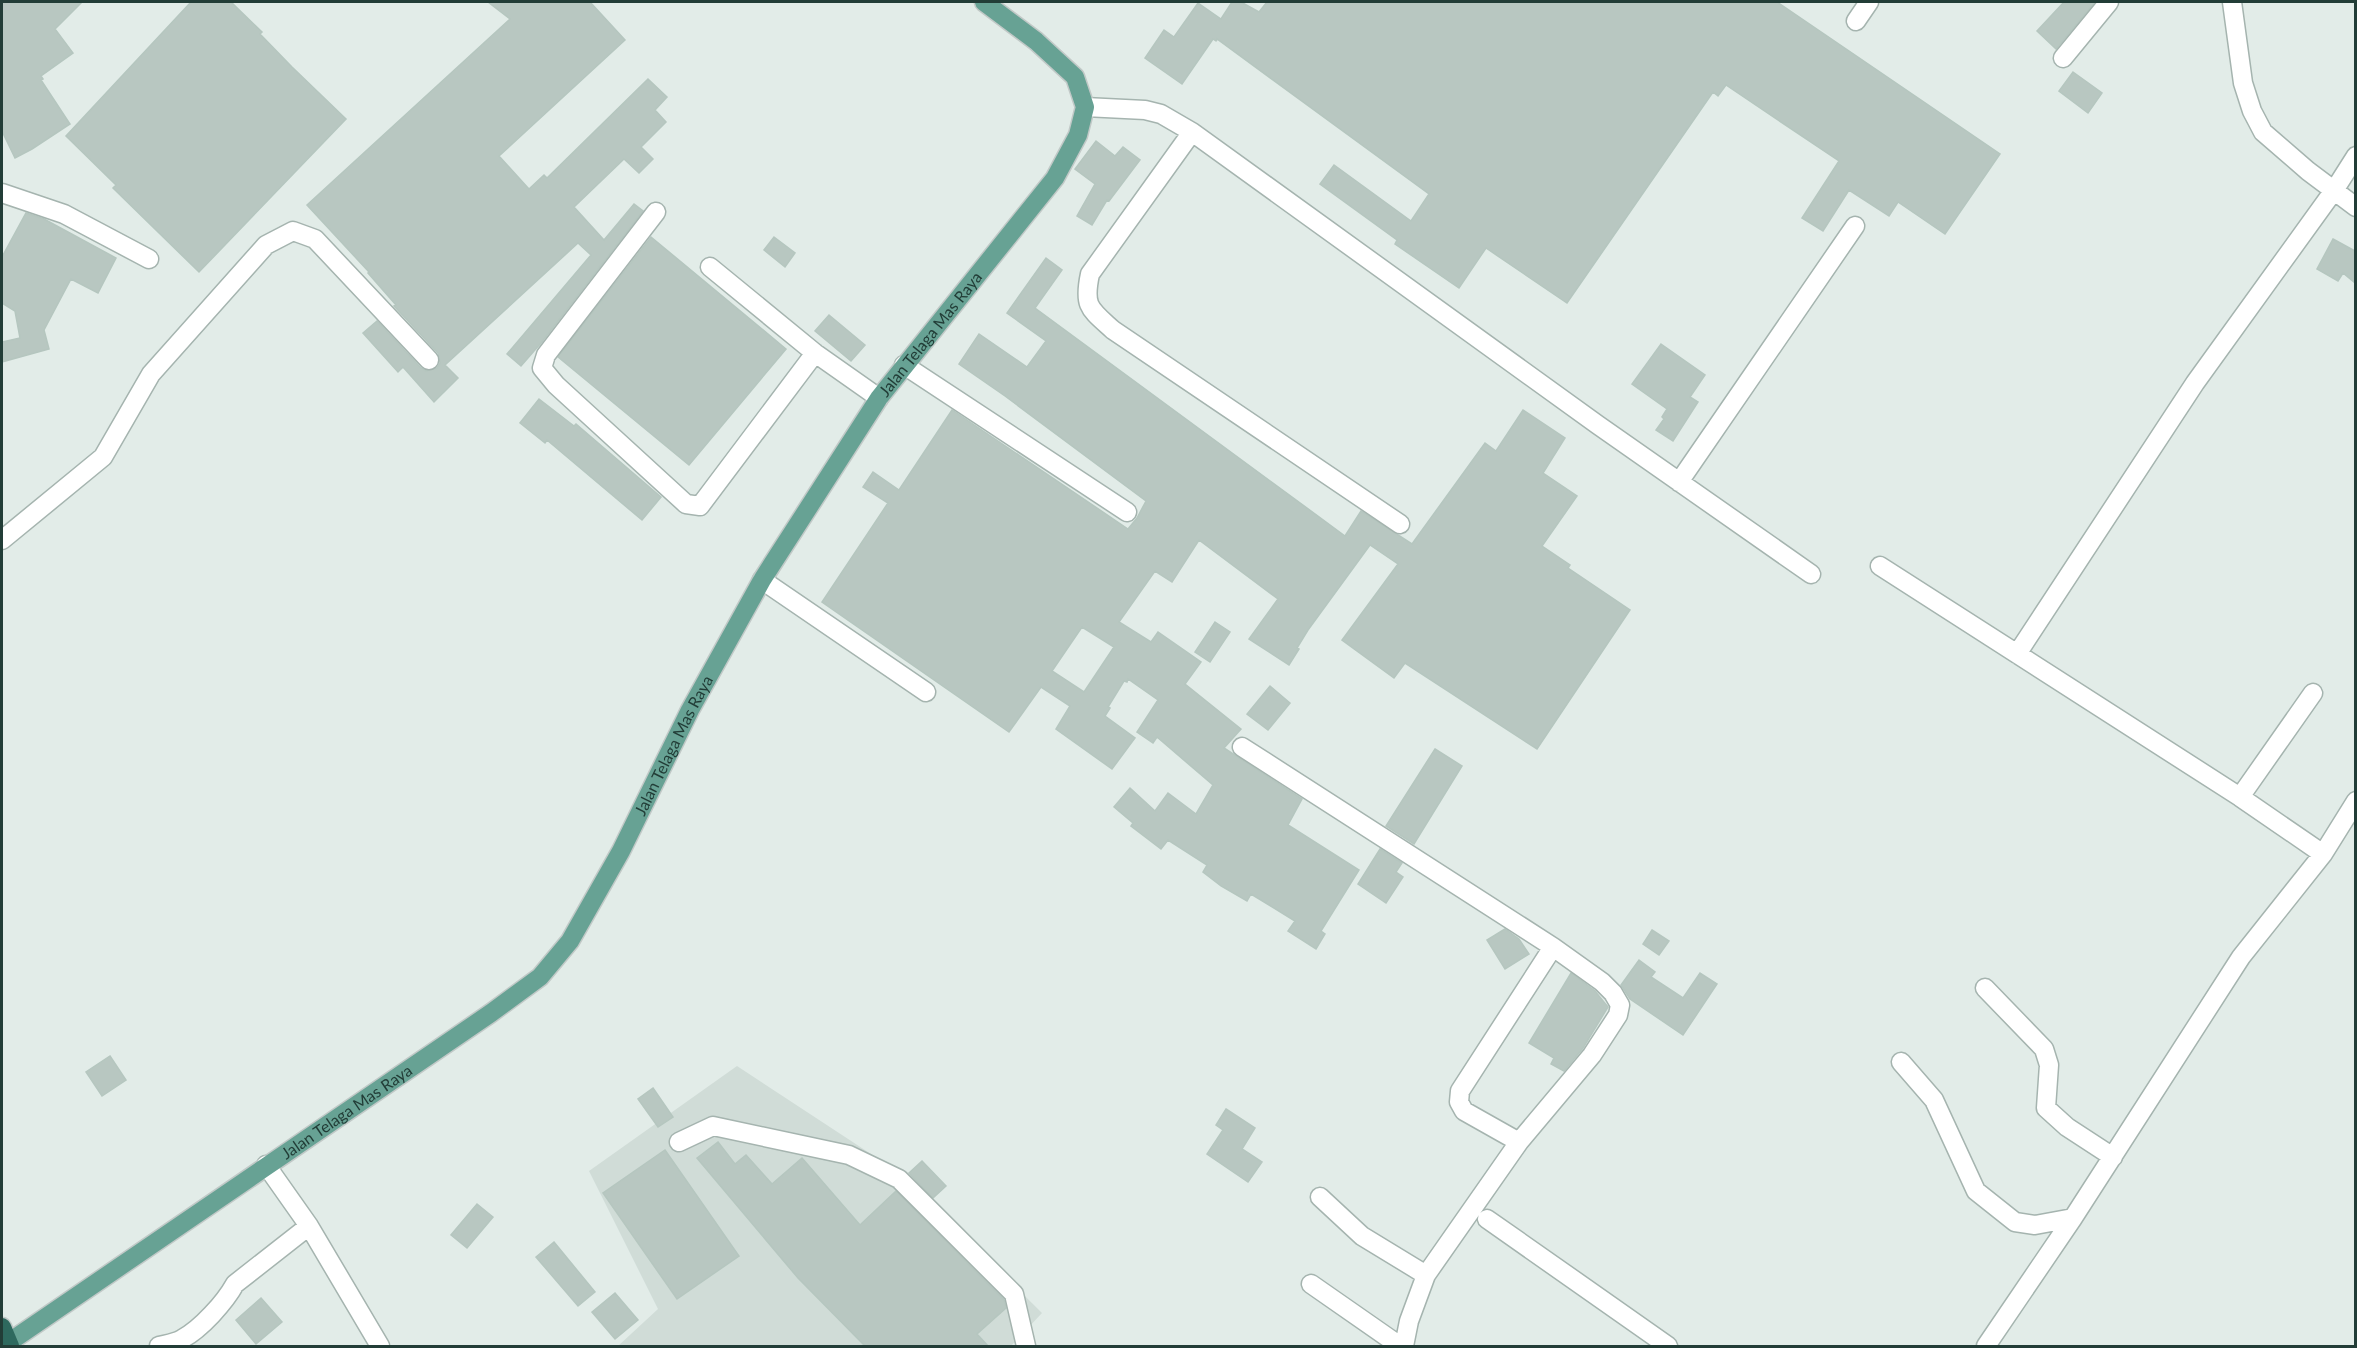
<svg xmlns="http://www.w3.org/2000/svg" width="2357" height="1348" font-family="Lato,sans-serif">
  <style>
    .built { fill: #d0dcd7 }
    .building { fill: #b8c7c1; stroke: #b5c6bf; stroke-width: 1.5; fill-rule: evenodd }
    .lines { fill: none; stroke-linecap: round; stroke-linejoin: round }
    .minor-casing { stroke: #a5b4af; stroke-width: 21 }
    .major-casing { stroke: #c1c9c7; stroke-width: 21 }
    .highway-casing { stroke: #c1c9c7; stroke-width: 21 }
    .minor { stroke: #fff; stroke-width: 18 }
    .major { stroke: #67a294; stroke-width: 18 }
    .highway { stroke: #2e695e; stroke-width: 18 }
    .labels { text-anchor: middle; stroke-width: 6; stroke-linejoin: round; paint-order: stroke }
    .street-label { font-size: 16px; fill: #223d37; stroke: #f3f9f6 }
  </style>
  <rect width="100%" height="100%" fill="#e2ece8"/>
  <!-- built -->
  <path class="built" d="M737 1066 903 1175 1042 1313 1011 1346H618L658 1309 589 1171Z"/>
  <!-- building -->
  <path class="building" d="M2 2H82L55 29 73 53 41 76 43 79 41 80 70 124 32 149 15 158 2 131Z
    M191 2H231L262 32 260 34 292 67 346 119 199 272 113 188 116 185 66 136Z
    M488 2H590L625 40 499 156 529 189 544 175 547 178 648 79 667 97 655 110 666 122 641 147 653 159 639 173 624 159 574 207 604 240 634 204 643 211 541 343 521 366 507 354 591 255 578 243 445 365 458 378 434 402 403 367 398 372 363 333 377 321 421 368 426 371 437 368 440 363 438 353 394 306 396 305 368 273 369 272 307 205 510 19Z
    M1232 2H1241L1259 12 1267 2H1777L2000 154 1945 234 1898 202 1889 216 1849 190 1823 231 1802 218 1839 161 1726 85 1718 96 1713 92 1567 303 1486 248 1459 288 1395 244 1397 240 1320 184 1334 165 1411 221 1429 194 1217 39 1216 41 1213 39 1182 84 1145 58 1164 30 1174 37 1198 3 1221 19Z
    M2064 2H2095L2056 49 2037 31Z
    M2073 72 2102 93 2088 113 2059 91Z
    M1096 141 1115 156 1123 147 1140 160 1109 201 1107 200 1092 225 1077 216 1095 184 1075 169Z
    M26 213 44 219 116 258 98 293 71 279 44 330 49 349 2 362V342L20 338 15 311 2 303V257Z
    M651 237 786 349 689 465 558 357Z
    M774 237 795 253 785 267 764 250Z
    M2333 239 2355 251V283L2343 273 2338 281 2317 269Z
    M1046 258 1062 270 1035 308 1345 536 1361 511 1412 544 1485 443 1496 451 1523 410 1565 438 1543 473 1577 496 1542 546 1570 565 1568 568 1630 610 1537 749 1405 663 1394 678 1342 640 1398 564 1370 545 1308 630 1297 648 1299 649 1289 665 1249 639 1278 599 1199 540 1172 582 1155 571 1119 622 1151 642 1158 632 1201 662 1185 684 1241 729 1224 748 1302 799 1288 825 1359 870 1321 931 1325 934 1316 949 1288 931 1295 921 1251 894 1247 901 1221 886 1203 872 1207 865 1168 840 1161 849 1131 826 1133 823 1114 807 1130 788 1155 811 1168 793 1196 814 1213 785 1157 737 1153 743 1137 732 1158 700 1128 679 1127 682 1124 681 1108 707 1110 708 1105 716 1135 738 1112 769 1056 729 1070 706 1041 687 1009 732 822 602 888 503 863 487 873 472 899 490 952 410 1128 529 1137 518 1146 501 1005 396 959 364 979 334 1027 367 1046 341 1007 313ZM1082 627 1114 647 1084 692 1052 671Z
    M829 315 865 345 851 361 815 331Z
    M1661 344 1705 375 1690 397 1698 402 1673 441 1656 430 1664 419 1662 417 1667 409 1632 384Z
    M539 399 574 426 576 424 661 497 642 520 547 440 545 443 520 423Z
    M1215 622 1230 632 1210 662 1195 652Z
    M1270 686 1290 703 1268 730 1247 714Z
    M1435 749 1462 766 1414 844 1386 826Z
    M1380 849 1402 863 1396 872 1403 877 1386 903 1358 884Z
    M1505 929 1519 939 1529 954 1505 969 1487 940Z
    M1652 930 1669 941 1659 955 1643 944Z
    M1639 960 1655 972 1651 977 1683 998 1700 973 1717 984 1683 1035 1630 999 1621 985Z
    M1571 973 1595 991 1608 1007 1583 1048 1564 1071 1551 1064 1554 1058 1529 1043Z
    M110 1056 126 1080 102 1096 86 1072Z
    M653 1088 673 1117 658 1127 638 1099Z
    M1226 1109 1255 1128 1242 1149 1262 1162 1248 1182 1207 1154 1223 1130 1216 1125Z
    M718 1142 735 1164 746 1155 772 1184 802 1158 860 1225 896 1191 1004 1300 1006 1308 977 1334 989 1347H866L798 1278 697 1158Z
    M665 1150 739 1256 677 1299 603 1193Z
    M922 1161 946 1186 933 1198 909 1173Z
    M477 1204 493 1217 467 1248 451 1235Z
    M554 1242 595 1292 578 1306 536 1257Z
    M615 1293 638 1320 615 1339 592 1312Z
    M261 1298 282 1322 256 1344 236 1320Z"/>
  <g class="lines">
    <!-- minor casing -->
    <g class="minor-casing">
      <path id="minor" d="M2232 2 2243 83 2252 111 2263 132 2308 171 2356 207
        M1856 21 1869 2
        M2063 58 2109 2
        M1085 107 1145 110 1161 114 1192 132 1598 425 1811 574
        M1192 132 1090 274C1083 307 1090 309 1113 330L1400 524
        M2 193 64 214 149 259
        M656 212 546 355 542 368 556 385 686 504 700 506 815 353
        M710 267 815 353 879 398
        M904 365 1127 512
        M1679 482 1855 226
        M2 540 103 457 151 374 266 245 293 231 315 239 429 360
        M1880 566 2240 797 2323 854
        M762 580 926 692
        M2017 654 2195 383 2335 189 2356 156
        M1242 747 1553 947 1602 982 1613 993 1620 1005 1618 1015 1592 1055 1519 1142 1426 1275 1409 1321 1404 1346
        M2240 797 2313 693
        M1985 988 2044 1049 2049 1065 2046 1108 2067 1127 2113 1157
        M1901 1062 1934 1100 1976 1191 2015 1222 2035 1225 2073 1218
        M679 1142 713 1126 849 1155 899 1179 1014 1294 1026 1346
        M1519 1142 1464 1111 1459 1102 1460 1091 1553 947
        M266 1165 309 1226 380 1346
        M1320 1197 1362 1236 1426 1275
        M1487 1219 1668 1346
        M1311 1284 1400 1346
        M159 1346C167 1344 175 1343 182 1339 201 1329 225 1302 235 1284L309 1226
        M1986 1346 2073 1218 2241 957 2323 854 2356 801"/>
    </g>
    <!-- major casing -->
    <g class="major-casing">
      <g id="major">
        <path id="s1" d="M8 1343 491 1013 540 977 570 941 621 851 690 710 762 580 879 398 1055 178 1078 135 1085 107 1075 77 1036 41 984 2"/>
      </g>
    </g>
    <!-- highway casing -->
    <g class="highway-casing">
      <path id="highway" d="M2 1327 10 1346"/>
    </g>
    <!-- minor -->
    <use href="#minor" class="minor"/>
    <!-- major -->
    <use href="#major" class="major"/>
    <!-- highway -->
    <use href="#highway" class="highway"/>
  </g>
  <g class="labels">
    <!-- street labels -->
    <g class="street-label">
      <text dy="6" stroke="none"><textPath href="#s1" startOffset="1400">Jalan Telaga Mas Raya</textPath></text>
      <text dy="6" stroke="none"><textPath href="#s1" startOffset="914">Jalan Telaga Mas Raya</textPath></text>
      <text dy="6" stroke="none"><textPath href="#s1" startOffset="410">Jalan Telaga Mas Raya</textPath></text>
    </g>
  </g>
  <!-- border -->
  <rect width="2357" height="1348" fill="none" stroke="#223d37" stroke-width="6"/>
</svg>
